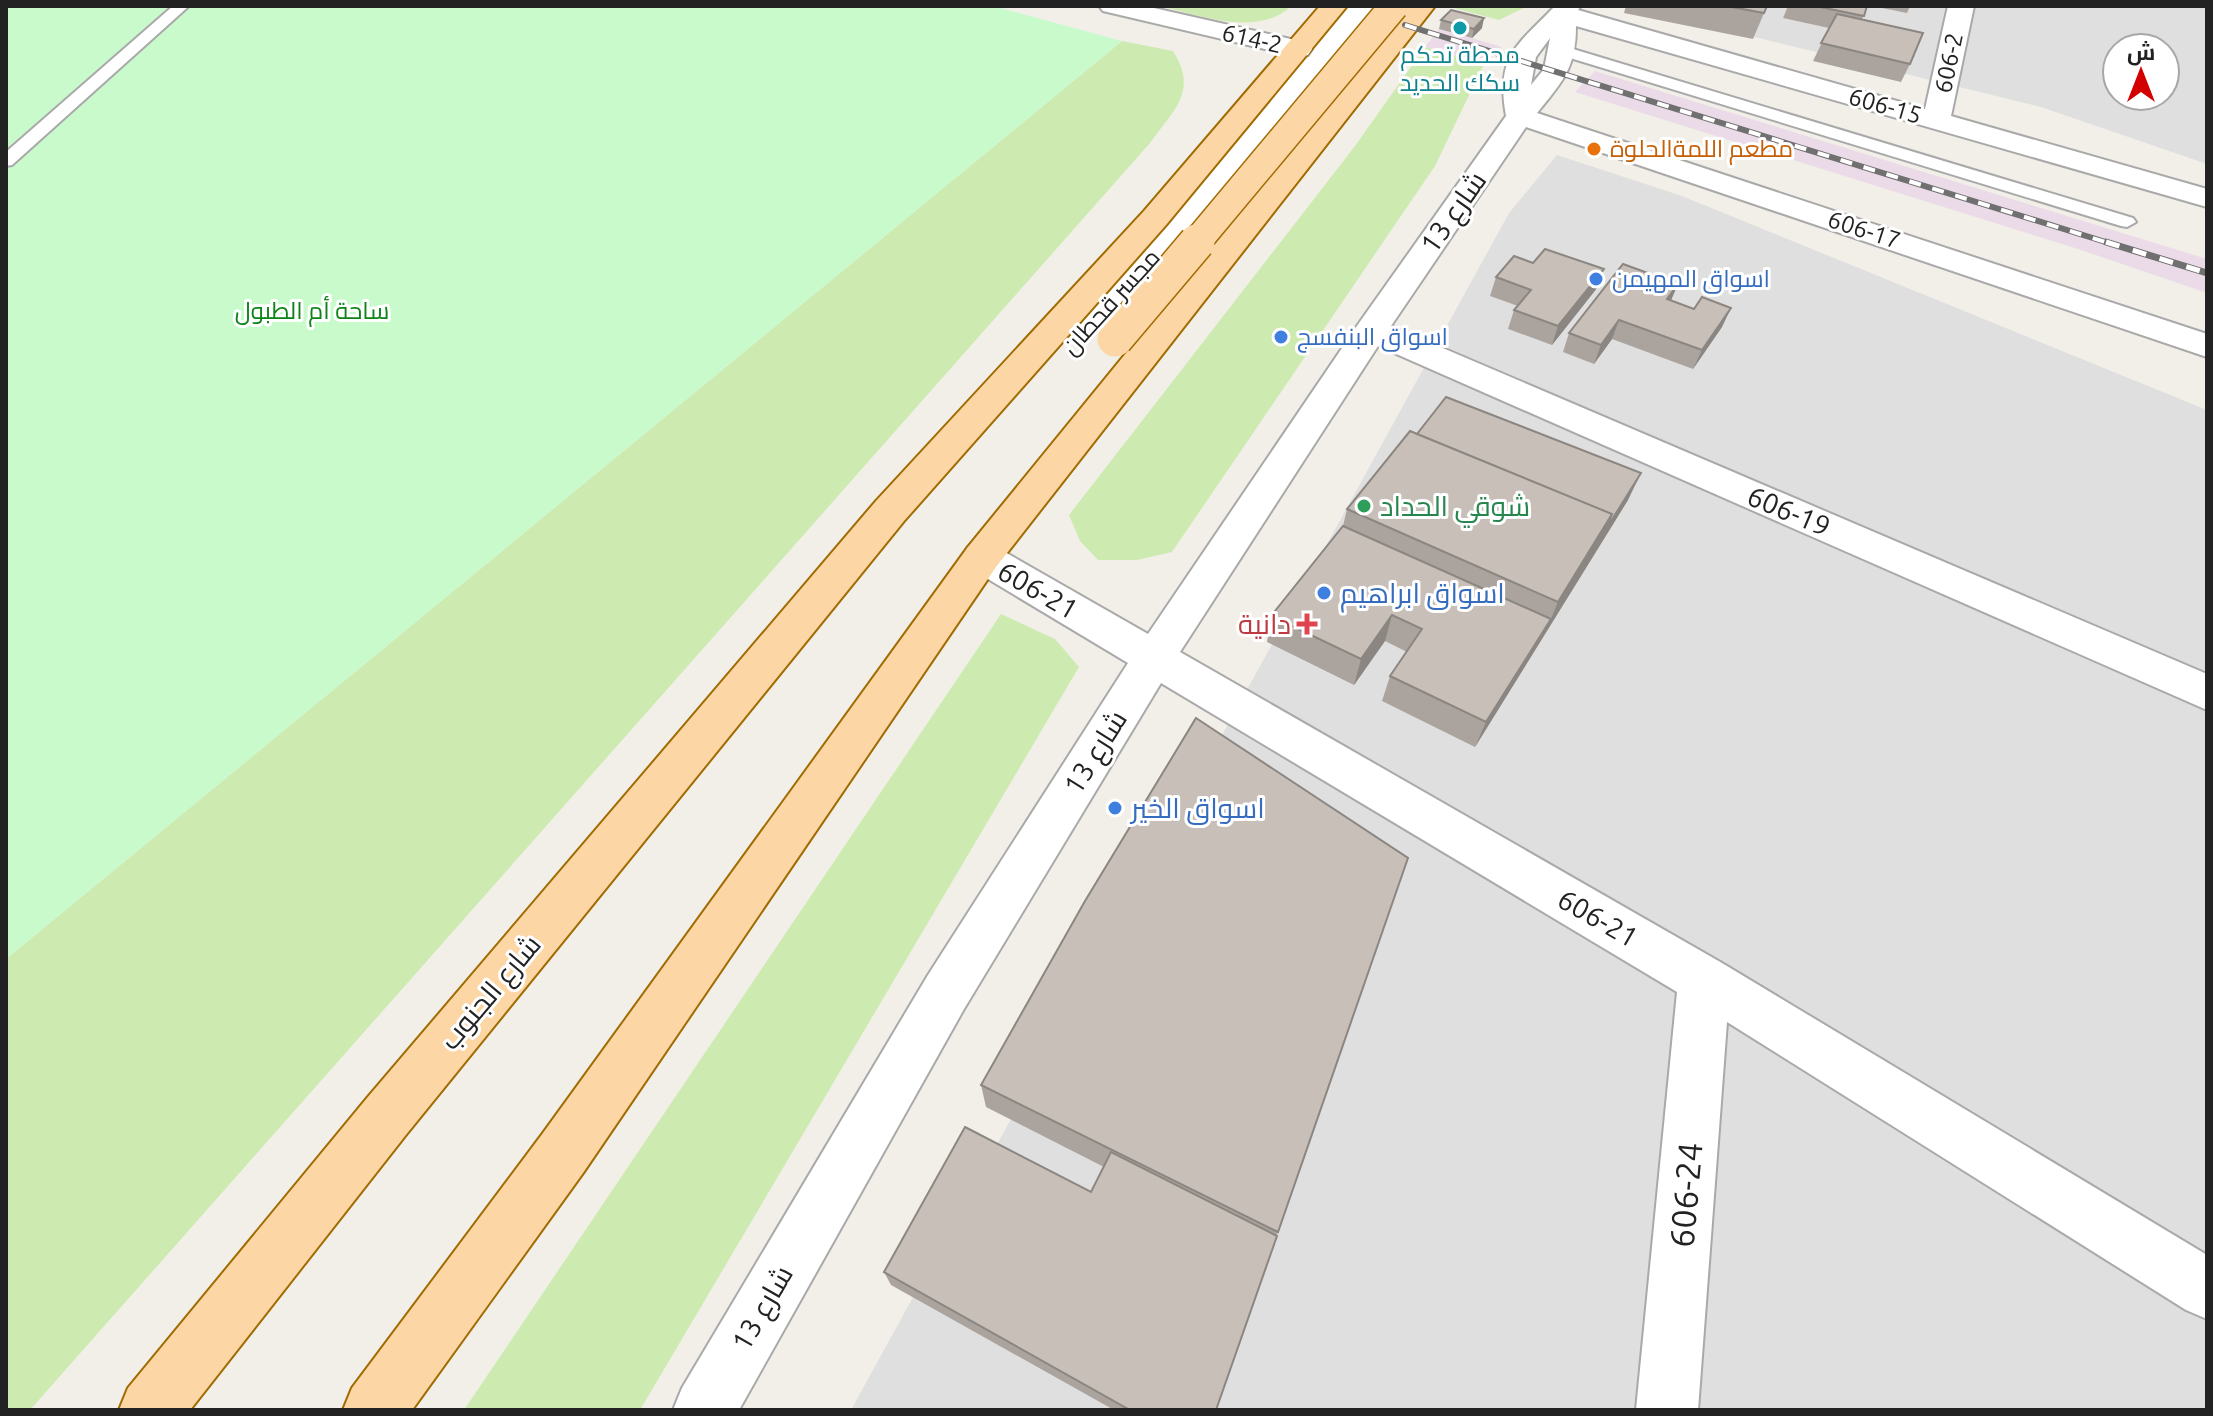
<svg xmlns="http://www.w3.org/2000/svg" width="2213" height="1416" font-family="Ubuntu,Cairo,sans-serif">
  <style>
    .residential { fill: #e0dfdf; fill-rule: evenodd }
    .industrial { fill: #ebdbe8 }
    .grass { fill: #cdebb0 }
    .park { fill: #c8facc }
    .pier { fill: #fff }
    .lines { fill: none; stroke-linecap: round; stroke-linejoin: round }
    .lane-casing { stroke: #a9a9a9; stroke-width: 4 }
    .street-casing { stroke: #a9a9a9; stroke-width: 4 }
    .primary-casing { stroke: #a06b00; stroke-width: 4 }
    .lane { fill: #fff; fill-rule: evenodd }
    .street { fill: #fff; fill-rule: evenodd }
    .primary { fill: #fcd6a4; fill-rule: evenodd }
    .rail-far1-casing { stroke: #707070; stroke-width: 6 }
    .rail-casing { stroke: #707070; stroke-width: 7 }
    .rail-far1 { stroke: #fff; stroke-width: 4; stroke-dasharray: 12; stroke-linecap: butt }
    .rail { stroke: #fff; stroke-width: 5; stroke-dasharray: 14; stroke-linecap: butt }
    .primary-bridge-far1-casing { stroke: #a06b00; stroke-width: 31; stroke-linecap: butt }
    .primary-bridge-casing { stroke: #a06b00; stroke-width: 38; stroke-linecap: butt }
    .primary-bridge-far1 { stroke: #fcd6a4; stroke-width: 28 }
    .primary-bridge { stroke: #fcd6a4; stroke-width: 35 }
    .wall { fill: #aba49e }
    .shaded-wall { fill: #8b8681 }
    .building { fill: #c7bfb8; stroke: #8b8681; stroke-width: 2 }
    .culture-dot { fill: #0f9aa8; stroke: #fff; stroke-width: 3 }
    .food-dot { fill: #e8710a; stroke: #fff; stroke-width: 3 }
    .shop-dot { fill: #3f7fe0; stroke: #fff; stroke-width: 3 }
    .leisure-dot { fill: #2e9e5b; stroke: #fff; stroke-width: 3 }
    .health-dot { fill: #e0444e; stroke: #fff; stroke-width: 3 }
    .labels { text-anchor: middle; stroke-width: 6; stroke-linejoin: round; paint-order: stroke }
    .far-street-label { font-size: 24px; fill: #222; stroke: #fff }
    .far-culture-label { font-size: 24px; fill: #0d838f; stroke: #fff }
    .far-food-label { font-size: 24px; fill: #c56008; stroke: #fff; text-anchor: start }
    .far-shop-label { font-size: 24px; fill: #366cbe; stroke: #fff; text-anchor: start }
    .far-park-label { font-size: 24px; fill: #0c8416; stroke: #fff }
    .street-label { font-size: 28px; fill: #222; stroke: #fff }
    .leisure-label { font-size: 28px; fill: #27864d; stroke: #fff; text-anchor: start }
    .shop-label { font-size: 28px; fill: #366cbe; stroke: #fff; text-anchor: start }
    .health-label { font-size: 28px; fill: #be3a42; stroke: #fff; text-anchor: end }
    .near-street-label { font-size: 34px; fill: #222; stroke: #fff }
  </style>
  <rect width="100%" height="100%" fill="#f2efe9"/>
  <!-- residential -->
  <path class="residential" d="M1628 6H2207V164L2041 107ZM2117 48H2165V96H2117Z
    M1557 155 1682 196 2207 410V1410H851L1509 213Z"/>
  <!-- industrial -->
  <path class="industrial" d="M1439 29 1472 38 1502 47 1484 64 1425 47Z
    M1595 71 2207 259V293L2078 249 1575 92Z"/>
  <!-- grass -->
  <path class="grass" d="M1160 6H1291C1259 38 1198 15 1160 6Z
    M1446 6H1528L1499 20Z
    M1122 41 1173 51C1199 92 1173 110 1150 143L30 1410H6V959Z
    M1425 47 1484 64 1435 166 1172 552 1137 560H1098L1080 541 1069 515 1355 146Z
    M1001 614 1055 639 1079 667 640 1410H464Z"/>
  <!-- park -->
  <path class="park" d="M6 6H993L1122 41 6 959Z"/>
  <!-- pier -->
  <path class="pier" d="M1350 6H1409L1129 345 1077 323Z"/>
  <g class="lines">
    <!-- lane casing -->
    <g class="lane-casing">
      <path id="lane" d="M173 6H189L12 165 6 166V152Z
        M1563 46 2133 218 2136 222 2127 227 2121 226 1557 54 1555 51Z"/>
    </g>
    <!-- street casing -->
    <g class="street-casing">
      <path id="street" d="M1099 6H1145L1308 43 1312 49 1308 55 1299 57 1103 11Z
        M1555 6H1581L1578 10 1925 109 1948 6H1974L1951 116 2207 189V207L1576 26C1576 68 1563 81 1537 113L2207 334V357L1526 127 1391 326 2207 674V710L1378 346 1180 652 1722 963 2207 1255V1319L2186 1310 1727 1022 1698 1410H1636L1677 992 1161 683 964 1009 739 1410H673L682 1388 928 975 1128 663 968 567 962 557 968 547 982 543 996 547 1148 634 1359 323 1506 116C1495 55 1518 45 1555 6ZM1550 38 1544 69 1531 85 1536 57Z"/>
    </g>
    <!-- primary casing -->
    <g class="primary-casing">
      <path id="primary" d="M1320 6H1347L1166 225 904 521 405 1136 190 1410H119L128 1388 367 1098 876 501 1144 211Z
        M1409 6H1435L996 567 583 1173 412 1410H343L352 1388 543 1133 968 547Z"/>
    </g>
    <!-- lane -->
    <use href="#lane" class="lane"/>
    <!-- street -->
    <use href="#street" class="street"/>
    <!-- primary -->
    <use href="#primary" class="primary"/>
    <!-- rail-far1 casing -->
    <g class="rail-far1-casing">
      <path id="rail-far1" d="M1405 25 2112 244"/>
    </g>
    <!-- rail casing -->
    <g class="rail-casing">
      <path id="rail" d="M2106 242 2207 273"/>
    </g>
    <!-- rail-far1 -->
    <use href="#rail-far1" class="rail-far1"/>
    <!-- rail -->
    <use href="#rail" class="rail"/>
    <!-- primary-bridge-far1 casing -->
    <g class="primary-bridge-far1-casing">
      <path id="primary-bridge-far1" d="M1195 244 1394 6"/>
    </g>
    <!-- primary-bridge casing -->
    <g class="primary-bridge-casing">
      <path id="primary-bridge" d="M1115 339 1197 242"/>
    </g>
    <!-- primary-bridge-far1 -->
    <use href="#primary-bridge-far1" class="primary-bridge-far1"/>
    <!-- primary-bridge -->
    <use href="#primary-bridge" class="primary-bridge"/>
  </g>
  <!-- wall -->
  <path class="wall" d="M1626 6H1767L1753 39 1624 13Z
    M1788 6H1867L1862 19 1910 64 1901 82 1813 61 1829 28 1783 18Z
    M1872 6H1910L1907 13Z
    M1441 20 1482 28 1472 38 1439 29Z
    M1496 277 1597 288 1552 345 1508 329 1514 310 1518 306 1490 296Z
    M1671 300 1722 327 1693 369 1612 339 1594 364 1563 352 1569 333Z
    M1628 500 1475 747 1382 701 1390 676 1407 652 1385 641 1354 685 1267 642 1271 616 1343 526 1347 509Z
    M1408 858 1216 1410H1114L891 1285 884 1272 1091 1192 1104 1167 986 1107 981 1085Z"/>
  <!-- shaded-wall -->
  <path class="shaded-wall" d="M1484 18 1482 28 1472 38 1474 29Z
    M1604 269 1597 288 1552 345 1558 326Z
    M1678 284 1670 303 1667 299Z
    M1731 308 1722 327 1693 369 1702 350Z
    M1619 320 1612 339 1594 364 1601 345Z
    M1641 473 1628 500 1475 747 1486 722 1551 619 1558 602 1612 514Z
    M1392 615 1385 641 1354 685 1361 659Z"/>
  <!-- building -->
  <path class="building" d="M1726 6H1767L1764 13Z
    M1815 6H1867L1864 16Z
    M1451 10 1484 18 1474 29 1441 20Z
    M1837 14 1923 33 1910 64 1821 43Z
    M1545 249 1604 269 1558 326 1514 310 1531 290 1496 277 1514 256 1533 263Z
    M1623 264 1678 284 1667 299 1694 309 1702 297 1731 308 1702 350 1619 320 1601 345 1569 333Z
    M1446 397 1641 473 1605 531 1612 514 1417 434Z
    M1410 431 1612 514 1558 602 1347 509Z
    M1343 526 1551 619 1486 722 1390 676 1422 629 1392 615 1361 659 1271 616Z
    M1196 718 1408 858 1278 1232 981 1085 1085 901Z
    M965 1127 1091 1192 1111 1152 1277 1236 1216 1410H1130L884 1272Z"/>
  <!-- markers -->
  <circle class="culture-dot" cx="1460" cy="28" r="8"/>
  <circle class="food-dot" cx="1594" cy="149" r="8"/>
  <g class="shop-dot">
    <circle cx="1596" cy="279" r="8"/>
    <circle cx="1281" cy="337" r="8"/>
    <circle cx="1324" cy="593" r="8"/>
    <circle cx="1115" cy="808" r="8"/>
  </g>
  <circle class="leisure-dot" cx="1364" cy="506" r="8"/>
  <path class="health-dot" d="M1303 612h8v8h8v8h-8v8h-8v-8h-8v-8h8z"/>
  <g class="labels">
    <!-- far-street labels -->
    <g class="far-street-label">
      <text transform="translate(1252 39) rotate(13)" y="8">614-2</text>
      <text transform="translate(1949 63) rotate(-78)" y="8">606-2</text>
      <text transform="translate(1885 106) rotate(16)" y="8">606-15</text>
      <text transform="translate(1864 230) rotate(18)" y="8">606-17</text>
      <text transform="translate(1111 302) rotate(-48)" y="8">مجسر قحطان</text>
    </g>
    <!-- far-culture labels -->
    <g class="far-culture-label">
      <text x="1460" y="63">محطة تحكم<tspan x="1460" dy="28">سكك الحديد</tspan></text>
    </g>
    <!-- far-food labels -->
    <g class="far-food-label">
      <text x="1610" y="157">مطعم اللمةالحلوة</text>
    </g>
    <!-- far-shop labels -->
    <g class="far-shop-label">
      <text x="1612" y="287">اسواق المهيمن</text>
      <text x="1297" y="345">اسواق البنفسج</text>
    </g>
    <!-- far-park labels -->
    <g class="far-park-label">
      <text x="312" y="319">ساحة أم الطبول</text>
    </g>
    <!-- street labels -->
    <g class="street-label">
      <text transform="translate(1453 212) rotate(-55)" y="10">شارع 13</text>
      <text transform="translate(1789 511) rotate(23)" y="10">606-19</text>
      <text transform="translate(1038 590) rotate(30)" y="10">606-21</text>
      <text transform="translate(1095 752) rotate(-58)" y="10">شارع 13</text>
      <text transform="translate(1598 918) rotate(30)" y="10">606-21</text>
      <text transform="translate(490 992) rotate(-50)" y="10">شارع الجنوب</text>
      <text transform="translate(762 1308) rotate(-60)" y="10">شارع 13</text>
    </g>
    <!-- leisure labels -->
    <g class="leisure-label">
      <text x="1380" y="516">شوقي الحداد</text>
    </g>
    <!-- shop labels -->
    <g class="shop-label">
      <text x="1340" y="603">اسواق ابراهيم</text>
      <text x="1131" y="818">اسواق الخير</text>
    </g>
    <!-- health labels -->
    <g class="health-label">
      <text x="1291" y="634">دانية</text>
    </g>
    <!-- near-street labels -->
    <g class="near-street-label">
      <text transform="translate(1686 1195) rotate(-85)" y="12">606-24</text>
    </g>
  </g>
  <!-- border -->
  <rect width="2213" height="1416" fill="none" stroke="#222222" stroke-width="16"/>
  <!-- north arrow -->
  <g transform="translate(2141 72)"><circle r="38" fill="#ffffff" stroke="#a7a7a7" stroke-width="2"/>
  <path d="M0-6L14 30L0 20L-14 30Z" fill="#d40000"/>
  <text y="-12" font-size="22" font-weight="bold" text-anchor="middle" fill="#222222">ش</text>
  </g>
</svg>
